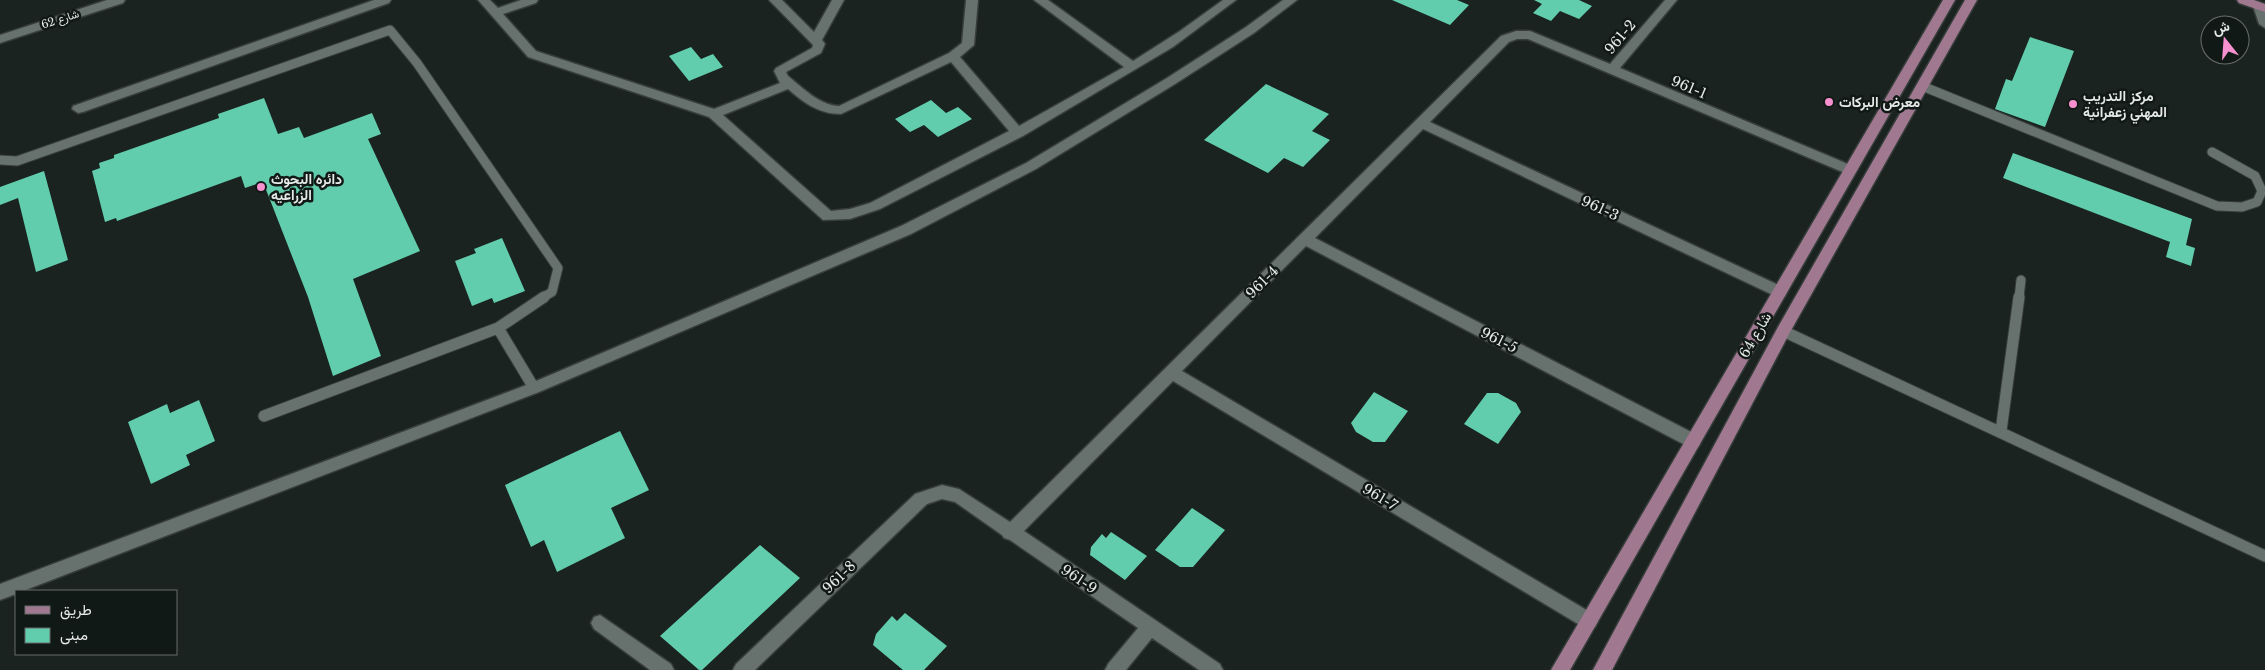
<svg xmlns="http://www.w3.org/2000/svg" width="2265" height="670" font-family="'Libre Baskerville',Vazirmatn,serif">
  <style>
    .building { fill: #62cdac }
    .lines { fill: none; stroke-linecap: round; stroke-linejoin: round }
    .lane-far1-casing { stroke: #363d3a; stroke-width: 11 }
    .lane-casing { stroke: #363d3a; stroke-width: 13 }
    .street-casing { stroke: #363d3a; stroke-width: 3 }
    .secondary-casing { stroke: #363d3a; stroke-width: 3 }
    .primary-casing { stroke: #363d3a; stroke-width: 3 }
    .lane-far1 { stroke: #67716d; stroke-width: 9 }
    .lane { stroke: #67716d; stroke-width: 11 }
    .street { fill: #67716d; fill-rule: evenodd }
    .secondary { fill: #67716d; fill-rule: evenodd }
    .primary { fill: #a07991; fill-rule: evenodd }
    .poi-dot { fill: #f790ce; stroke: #111916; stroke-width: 2 }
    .labels { text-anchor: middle; stroke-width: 5; stroke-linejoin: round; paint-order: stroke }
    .far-street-label { font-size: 11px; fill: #e5eae8; stroke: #111916 }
    .street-label { font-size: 14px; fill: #e5eae8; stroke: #111916 }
    .poi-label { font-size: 14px; font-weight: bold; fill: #e5eae8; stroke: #111916; text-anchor: start }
  </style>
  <rect width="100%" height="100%" fill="#1a231f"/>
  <!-- building -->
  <path class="building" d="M1392 0H1457L1469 5 1450 25Z
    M1534 0H1579L1592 6 1579 19 1560 11 1551 21 1533 13 1542 4Z
    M2030 37 2074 51 2045 127 1995 109 2006 79 2012 81Z
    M691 47 701 59 713 54 723 67 689 81 669 56Z
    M1266 84 1329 114 1312 131 1330 140 1303 167 1284 158 1268 173 1204 140Z
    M264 98 278 134 299 127 304 138 372 113 381 134 368 139 420 251 353 279 381 356 333 376 308 297 263 182 245 188 241 176 117 221 116 218 105 222 92 171 100 168 99 163 114 158V155L219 118 218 114Z
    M931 100 946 113 958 107 972 119 938 137 924 125 910 132 895 119Z
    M2013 153 2192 219 2186 245 2195 248 2191 266 2166 257 2170 242 2003 178Z
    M44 171 68 260 36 272 18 198 0 205V187Z
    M502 238 525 291 494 303 492 298 472 306 455 261 476 253 474 249Z
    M1374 392 1408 411 1385 442H1373L1356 432 1351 423Z
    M1487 393H1498L1516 403 1521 412 1498 444 1464 424Z
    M199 400 215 441 186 455 190 465 151 484 128 422 167 404 170 413Z
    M620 431 649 490 611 508 625 538 557 572 544 540 531 547 505 485Z
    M1192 508 1225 530 1193 567H1180L1155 550Z
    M1111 532 1147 556 1125 580 1090 555 1091 547 1102 534 1106 538Z
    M760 545 800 578 702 670H699L660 636Z
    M905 613 947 646 924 670H903L873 645 876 634 892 616 897 621Z"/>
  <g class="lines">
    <!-- lane-far1 casing -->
    <g class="lane-far1-casing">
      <path id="lane-far1" d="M1922 86 2217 206 2242 207 2257 202 2262 191 2255 176 2212 152
        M0 160 17 161 390 30 417 63 558 268 552 292 542 298
        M2019 298 2021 280"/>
    </g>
    <!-- lane casing -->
    <g class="lane-casing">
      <path id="lane" d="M498 328 534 388
        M1783 331 2265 556
        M264 416 498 328 544 297
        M2001 431 2019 297"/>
    </g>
    <!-- street casing -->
    <g class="street-casing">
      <path id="street" d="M374 0H391L389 3 83 112 78 113 72 109 73 106Z
        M478 0H490L498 8 521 0H538L536 3 503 14 536 51 714 109 780 83 774 71 776 68 812 48 813 45 769 0H782L814 32 832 0H844L822 40 825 44 821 53 786 72 788 76C803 88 819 105 839 106L949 53 962 43 966 0H978L974 45 960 57 1019 126 1124 67 1034 0H1048L1133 61 1180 31 1223 0H1236L1173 47 1023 136 880 209 850 219 823 220 709 117 528 57ZM951 62 1009 131 870 203 850 209 831 211 723 115 788 89C804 103 819 114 841 114Z
        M1283 0H1297L1254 33 1175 84 1036 169 911 234 539 392 23 591H16V594L0 600V584L529 384 901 226 1026 163 1167 78 1246 27Z
        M1665 0H1677L1620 68 1855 167 1857 170 1855 173H1845L1528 39H1517L1509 42 1430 122 1785 288 1787 292 1785 296 1780 298 1775 296 1423 129 1315 238 1699 436 1701 441 1699 446 1693 448 1687 446 1306 246 1182 371 1595 615 1598 621 1595 627 1589 629 1583 627 1173 381 1024 531 1220 664 1223 670H1199L1152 638 1126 670H1105L1108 664 1138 628 1010 540 1004 538 1002 535 955 502 942 499 927 504 755 670H733L736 664 915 494 942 485 959 489 1010 522 1501 36 1516 31H1530L1610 64Z
        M2259 2 2265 6V28L2259 24 2253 6Z
        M600 615 671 664 674 670H650L594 629 591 623 594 617Z"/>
    </g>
    <!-- secondary casing -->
    <g class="secondary-casing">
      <path id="secondary" d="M107 0H125L123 3 0 43V35Z"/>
    </g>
    <!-- primary casing -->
    <g class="primary-casing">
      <path id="primary" d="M1943 0H1955L1570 670H1551Z
        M1965 0H1977L1789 334 1612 670H1593L1778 327Z
        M2237 0H2254L2265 4V12L2239 3Z"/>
    </g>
    <!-- lane-far1 -->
    <use href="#lane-far1" class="lane-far1"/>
    <!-- lane -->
    <use href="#lane" class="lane"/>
    <!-- street -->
    <use href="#street" class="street"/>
    <!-- secondary -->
    <use href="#secondary" class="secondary"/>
    <!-- primary -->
    <use href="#primary" class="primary"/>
  </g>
  <!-- markers -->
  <g class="poi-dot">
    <circle cx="1829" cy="102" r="5"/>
    <circle cx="2073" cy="104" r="5"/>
    <circle cx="261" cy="187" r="5"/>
  </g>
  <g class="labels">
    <!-- far-street labels -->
    <g class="far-street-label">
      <text transform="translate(60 19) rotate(-18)" y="4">شارع 62</text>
    </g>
    <!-- street labels -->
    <g class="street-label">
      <text transform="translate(1620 37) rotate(-50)" y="5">961-2</text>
      <text transform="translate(1689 87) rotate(23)" y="5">961-1</text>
      <text transform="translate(1600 208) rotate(25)" y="5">961-3</text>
      <text transform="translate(1262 282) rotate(-45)" y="5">961-4</text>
      <text transform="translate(1755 335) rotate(-60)" y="5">شارع 64</text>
      <text transform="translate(1499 340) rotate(27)" y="5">961-5</text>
      <text transform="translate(1380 497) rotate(31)" y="5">961-7</text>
      <text transform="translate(839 577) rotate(-44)" y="5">961-8</text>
      <text transform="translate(1079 579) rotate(34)" y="5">961-9</text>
    </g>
    <!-- poi labels -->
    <g class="poi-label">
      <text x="2083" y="101">مركز التدريب<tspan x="2083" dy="16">المهني زعفرانية</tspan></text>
      <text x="1839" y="107">معرض البركات</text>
      <text x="271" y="184">دائره البحوث<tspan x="271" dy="16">الزراعيه</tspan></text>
    </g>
  </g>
  <!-- legend -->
  <rect x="15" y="590" width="162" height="65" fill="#111916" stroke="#666d6a"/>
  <rect x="25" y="606" width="25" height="8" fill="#a07991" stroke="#666d6a"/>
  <text x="60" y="615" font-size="15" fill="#e5eae8">طريق</text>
  <rect x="25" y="628" width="25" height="15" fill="#62cdac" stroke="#666d6a"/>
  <text x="60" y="640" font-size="15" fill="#e5eae8">مبنى</text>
  <!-- north arrow -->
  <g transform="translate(2225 40) rotate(343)"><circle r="24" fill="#111916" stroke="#666d6a"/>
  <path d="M0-4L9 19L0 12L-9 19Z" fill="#f790ce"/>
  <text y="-8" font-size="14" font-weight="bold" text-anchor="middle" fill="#e5eae8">ش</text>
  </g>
</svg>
